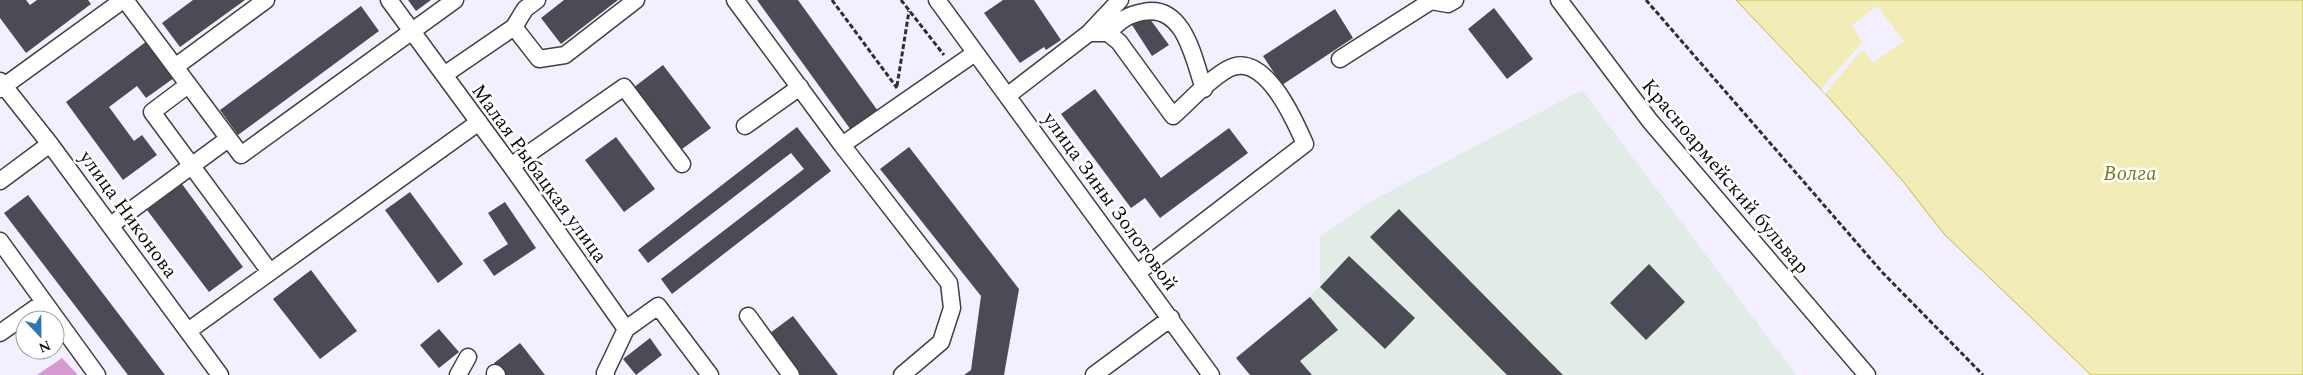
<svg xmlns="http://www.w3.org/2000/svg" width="2303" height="375" font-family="Spectral,serif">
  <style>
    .industrial { fill: #e2ece6 }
    .forest { fill: #d69bd2 }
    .water { fill: #f2ecb6; stroke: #c5ba42 }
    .pier { fill: #f4effe }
    .building { fill: #4a4b55 }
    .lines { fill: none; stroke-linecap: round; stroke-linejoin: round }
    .minor-casing { stroke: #404040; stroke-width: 19 }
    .path { stroke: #2f2f2f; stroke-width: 3; stroke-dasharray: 5 2.5; stroke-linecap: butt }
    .minor { stroke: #fff; stroke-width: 16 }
    .labels { text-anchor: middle; stroke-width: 5; stroke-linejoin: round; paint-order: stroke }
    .street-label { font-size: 20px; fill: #0d0d0d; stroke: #fff }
    .water-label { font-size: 21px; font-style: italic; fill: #7d781b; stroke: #fff }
  </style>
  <rect width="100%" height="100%" fill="#f4effe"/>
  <!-- industrial -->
  <path class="industrial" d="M1582 90 1796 375H1250L1236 358 1320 287V237L1368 203Z"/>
  <!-- forest -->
  <path class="forest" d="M62 358 78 375H37Z"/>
  <!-- water -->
  <path class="water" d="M1736 0H2303V375H2091L1944 234 1902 180 1832 101Z"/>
  <!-- pier -->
  <path class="pier" d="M1877 6 1904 41 1873 63 1862 50 1825 94 1821 89 1862 42 1852 25Z"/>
  <!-- building -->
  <path class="building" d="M0 0H26L30 5 37 0H88L91 4 26 53 0 18Z
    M193 0H245L180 47 162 23Z
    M408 0H431L416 11Z
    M564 0H618L561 44 541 18Z
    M757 0H798L883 118 856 137Z
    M1003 0H1034L1061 40 1046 50 1044 47 1020 63 984 13Z
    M361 6 379 31 238 135 220 110Z
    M1494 8 1533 59 1507 79 1468 29Z
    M1335 9 1353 38 1282 85 1263 56Z
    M1147 15 1169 45 1152 56 1132 25Z
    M147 41 174 78 146 98 137 86 109 107 134 141 142 135 157 155 123 180 66 102Z
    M663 65 711 128 682 149 633 88Z
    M1095 89 1161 178 1229 128 1248 153 1160 218 1145 198 1131 208 1061 114Z
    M797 127 831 171 672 294 661 279 804 169 791 153 648 263 638 250Z
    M616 137 655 189 624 212 585 160Z
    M909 147 1019 289 1004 375H964L971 370 981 296 880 169Z
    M182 184 243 267 209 292 147 210Z
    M410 192 463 264 438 283 385 210Z
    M28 195 165 375H128L4 213Z
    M505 202 536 248 494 276 483 260 508 244 488 213Z
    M1399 209 1536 348 1563 375H1507L1370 237Z
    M1349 256 1415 318 1385 349 1320 287Z
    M1649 264 1685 302 1646 340 1610 303Z
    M311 270 357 331 320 359 273 299Z
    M1310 297 1338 330 1300 361 1312 375H1250L1236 358Z
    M793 316 838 375H796L766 336Z
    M439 329 459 352 439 368 420 345Z
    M650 338 662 355 636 375 623 359Z
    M520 343 545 375H503L494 363Z"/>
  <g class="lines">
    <!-- minor casing -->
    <g class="minor-casing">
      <path id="minor" d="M125 0 241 155 455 0
        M389 0 511 166 626 329 605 373 606 375
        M735 0 842 145
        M937 0 1211 375
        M1559 0 1650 121 1867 375
        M514 27 525 9 537 0
        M1089 33 1120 0
        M1108 33C1119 21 1127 15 1143 12 1185 3 1194 61 1204 89
        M1340 59 1431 1 1448 4 1455 0
        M175 67 266 0
        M444 75 514 27 539 59 565 55 636 0
        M0 81 50 144 220 375
        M188 85 152 112 270 272
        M0 89 123 0
        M1007 96 1089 33H1108L1119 42 1173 116C1190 101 1208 80 1228 69 1264 49 1295 121 1305 144L1137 273
        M745 126 800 87
        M511 166 624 87 682 164
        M0 181 50 144
        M111 225 228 139
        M0 241 97 375
        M748 316 791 375
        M626 329 658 306 710 375
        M188 331 479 122
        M0 333 44 302
        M495 373 497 375
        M458 375 468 357
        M902 375 941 342 952 308 949 283 842 145 975 53
        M1094 375 1171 318"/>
    </g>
    <!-- path -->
    <path class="path" d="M832 0 897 88
      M901 0 944 55
      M1646 0 1882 272 1983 375
      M897 86 909 11"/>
    <!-- minor -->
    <use href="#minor" class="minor"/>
  </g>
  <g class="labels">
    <!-- street labels -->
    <g class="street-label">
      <text transform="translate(540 173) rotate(54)" y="7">Малая Рыбацкая улица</text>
      <text transform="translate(1726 176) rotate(50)" y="7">Красноармейский бульвар</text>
      <text transform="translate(1111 201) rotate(54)" y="7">улица Зины Золотовой</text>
      <text transform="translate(129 214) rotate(54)" y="7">улица Никонова</text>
    </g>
    <!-- water labels -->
    <g class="water-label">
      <text x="2130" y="180">Волга</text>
    </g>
  </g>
  <!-- north arrow -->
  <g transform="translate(40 335) rotate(158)"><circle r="24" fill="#ffffff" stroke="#9e9e9e"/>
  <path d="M0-4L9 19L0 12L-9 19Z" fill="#2e75b5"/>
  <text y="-8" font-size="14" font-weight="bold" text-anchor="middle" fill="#0d0d0d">N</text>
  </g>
</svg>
